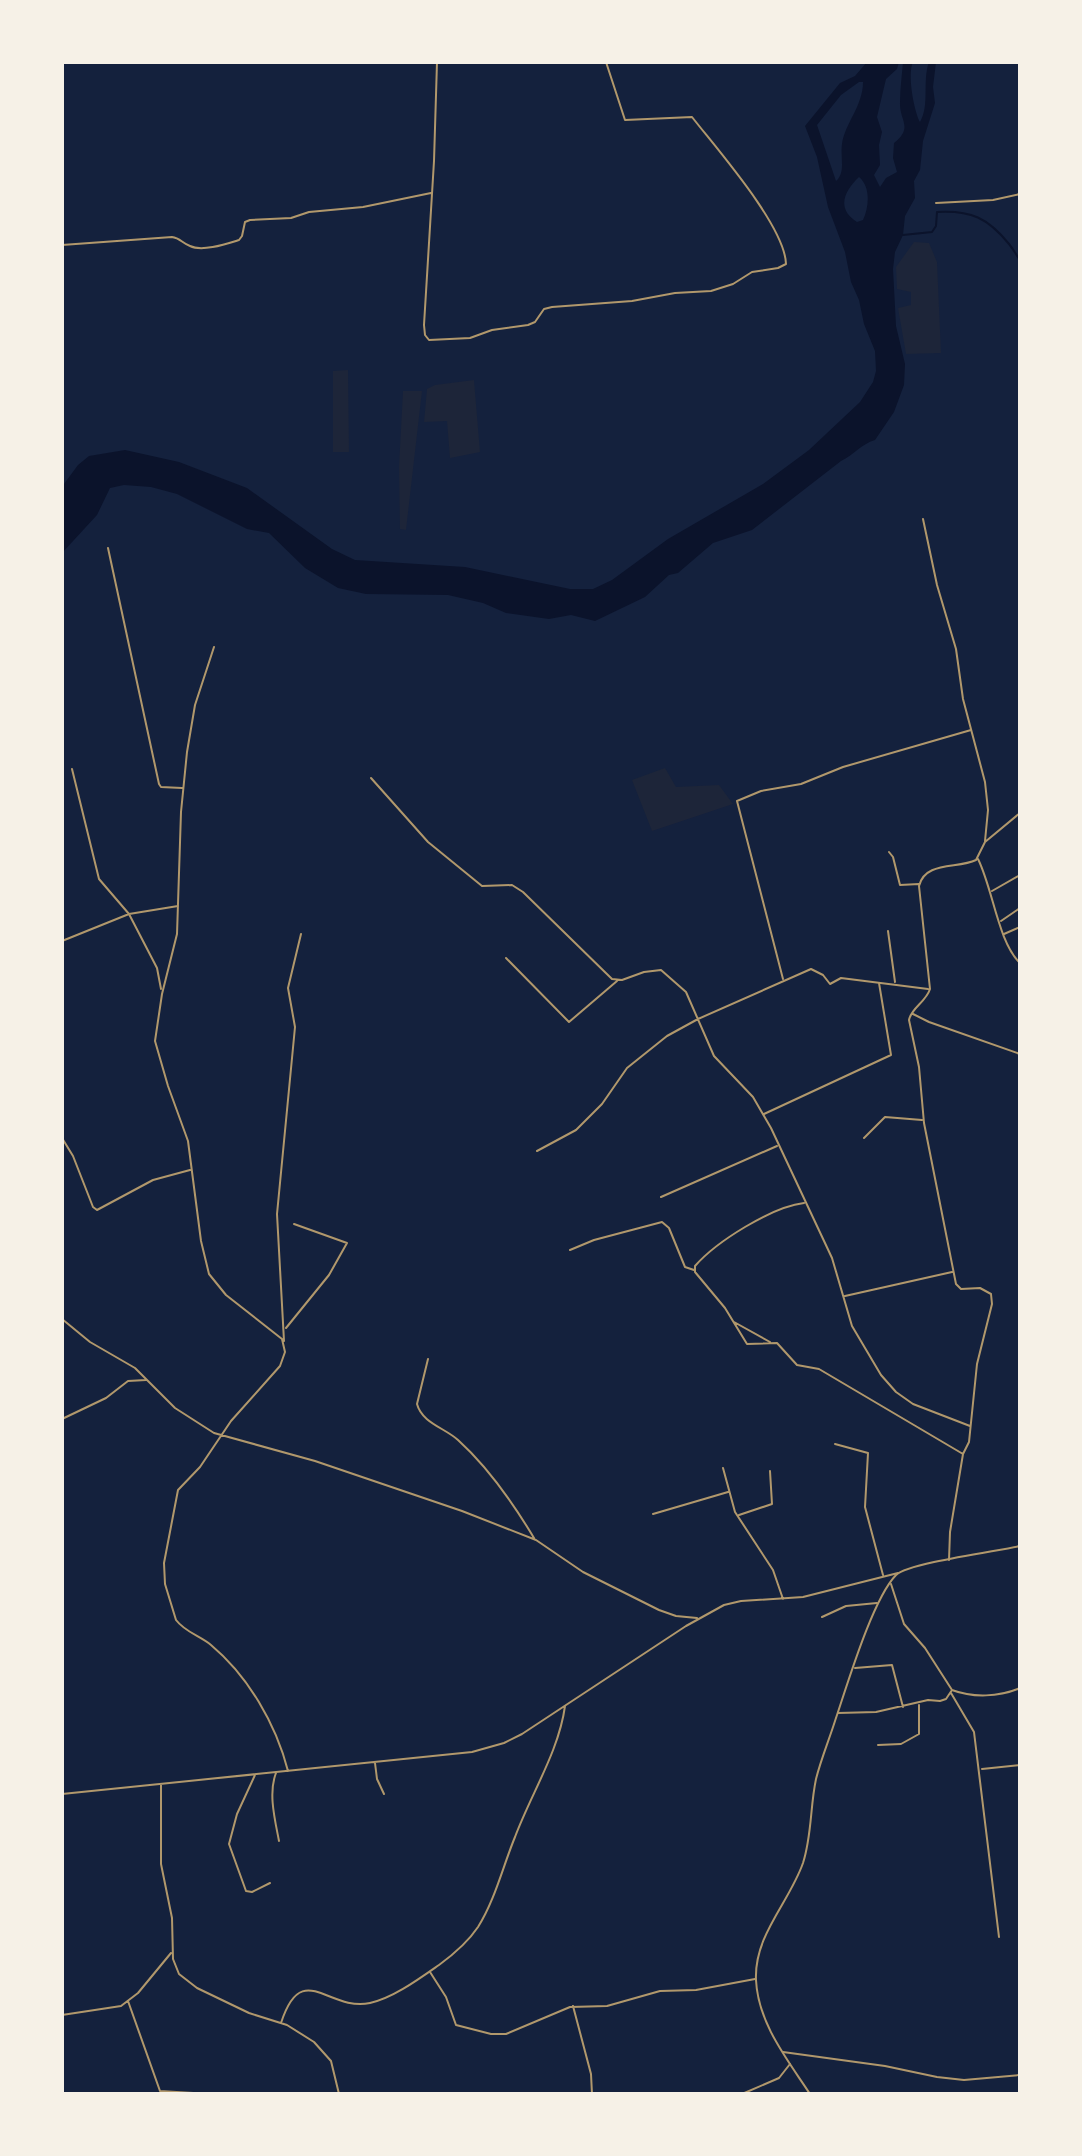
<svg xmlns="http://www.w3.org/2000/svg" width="1082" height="2156" font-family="Arial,sans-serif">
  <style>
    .green { fill: #1d2539 }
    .water { fill: #0b132b; fill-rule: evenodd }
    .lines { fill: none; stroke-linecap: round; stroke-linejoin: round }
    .stream { stroke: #0b132b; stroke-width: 2 }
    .minor { stroke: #b1986c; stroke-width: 2 }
    .tertiary { stroke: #b1986c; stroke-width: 2 }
  </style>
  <rect width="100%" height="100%" fill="#14213d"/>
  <!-- green -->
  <path class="green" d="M914 242 929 243 937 262 941 353 906 354 898 308 911 305V292L897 289 896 267Z
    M348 370 349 452H333V371Z
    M474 380 480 452 450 458 447 421 424 422 427 389 435 385Z
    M403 391H422L406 530 400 529 399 467Z
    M665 768 676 787 719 785 733 804 652 831 632 780Z"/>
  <!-- water -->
  <path class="water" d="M867 62H899L897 69 886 79 877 117 882 132 879 145 880 165 874 175 880 187 886 178 897 172 893 158 894 143C914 127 899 121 900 102 900 88 902 75 903 62H913C907 74 914 111 920 122 930 105 922 81 929 62H936L933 87 935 103 923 141 920 170 914 181 915 198 905 216 903 235 895 252 893 269 896 326 905 364 904 385 894 412 875 440C861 444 854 455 841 461L752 530 713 543 678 573 669 575 645 597 595 621 571 615 549 619 506 613 483 603 448 595 366 594 338 588 305 568 269 533 247 529 177 494 151 487 124 485 110 488 97 515 62 553 64 484 78 465 89 456 125 450 179 462 247 488 332 549 355 560 465 567 570 589H593L612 580 668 539 763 484 809 450 860 402 873 382 876 371 875 351 864 324 859 300 851 282 845 252 828 207 817 157 805 126 840 83 855 76ZM859 82H863C863 106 845 123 842 144 840 158 846 172 836 181L817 125 841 95ZM859 177C871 187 869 207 863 220L857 222C836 209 844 191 859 177Z"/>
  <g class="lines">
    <!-- stream -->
    <path class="stream" d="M903 235 932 232 936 226 937 212C971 210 988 218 1009 244 1014 250 1016 255 1020 260"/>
    <!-- minor -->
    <path class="minor" d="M437 62 434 161 424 325 425 335 429 340 470 338 492 330 528 325 535 322 544 309 552 307 632 301 675 293 711 291 733 284 752 272 778 268 786 264C785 226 716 148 692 117L625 120 606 62
      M936 203 993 200 1020 194
      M62 245 172 237C180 238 182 243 190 246 202 252 226 244 239 240L242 236 245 222 250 220 291 218 309 212 363 207 431 193
      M923 519 937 585 956 649 963 699 985 782 988 810 985 841
      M108 548 159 784 161 787 182 788
      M214 647 195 705 187 752 181 812 177 934 162 994 155 1041 168 1086 188 1141 201 1241 209 1274 226 1295 282 1339 285 1352 280 1366 231 1421 200 1467 178 1490 164 1563 165 1584 176 1620C185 1632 200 1636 211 1645 248 1676 276 1724 288 1771
      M72 769 99 879 129 914 157 968 161 989
      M371 778 428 842 482 886 512 885 523 892 612 979 622 980 644 972 661 970 686 992 714 1056 753 1097 771 1128 832 1258 852 1326 881 1375 896 1392 913 1404 970 1426
      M889 852 893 857 900 885 919 884
      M978 859C993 889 998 942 1020 963
      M992 891 1020 875
      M1001 921 1020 908
      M888 931 895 982
      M1004 934 1020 927
      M62 941 129 914 178 906
      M506 958 569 1022 617 981
      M783 979 737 801 761 791 801 784 843 767 971 730
      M913 1014 929 1022 1020 1054
      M764 1114 891 1055 879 983
      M62 1138 73 1156 93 1207 97 1210 153 1180 190 1170
      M864 1138 885 1117 922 1120
      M537 1151 576 1130 602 1104 627 1068 667 1036 698 1019 811 969 823 975 830 984 841 978 928 989
      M661 1197 777 1146
      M804 1203C771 1207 716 1242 695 1266V1272L725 1308 747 1344 777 1343 797 1365 819 1369 963 1454
      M570 1250 594 1240 662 1222 669 1228 685 1267 694 1270
      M845 1296 952 1272
      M62 1319 90 1342 135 1368 175 1408 214 1433 315 1461 462 1511 536 1540 583 1572 659 1610 676 1616 697 1618
      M734 1322 770 1342
      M286 1328 329 1275 347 1243 294 1224
      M284 1341 277 1214 295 1027 288 988 301 934
      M428 1359 417 1404C422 1423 445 1428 458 1440 489 1468 513 1503 534 1538
      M62 1419 106 1398 128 1381 146 1380
      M835 1444 868 1453 865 1507 883 1575
      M723 1468 735 1512 773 1570 783 1599
      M653 1514 728 1492
      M739 1515 772 1504 770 1471
      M949 1560 950 1532 963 1454 969 1442 977 1364 992 1304 991 1294 980 1288 961 1289 956 1284 924 1123 919 1067 909 1020C911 1008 926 1002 930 989L919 886C925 861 957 869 976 860L985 842 1020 813
      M822 1617 846 1606 877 1603
      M855 1668 892 1665 903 1707
      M952 1690C973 1698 999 1697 1020 1688
      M951 1693 974 1732 999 1937
      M838 1713 876 1712 928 1700 940 1701 946 1699 952 1690 925 1648 904 1624 891 1584
      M878 1745 901 1744 919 1734V1705
      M375 1763 377 1779 384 1794
      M982 1769 1020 1765
      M276 1773C268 1793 275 1820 279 1841
      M255 1775 237 1814 229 1844 246 1891 252 1892 270 1883
      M161 1785V1864L172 1918 173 1959 179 1974 197 1988 249 2013 287 2025 314 2042 331 2061 339 2094
      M62 1794 472 1752 504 1743 522 1734 686 1626 724 1605 741 1601 803 1597 898 1573
      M430 1972 446 1997 456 2025 491 2034H506L570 2007 607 2006 660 1991 696 1990 755 1979
      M128 2001 160 2091 210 2094
      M573 2006 591 2074 592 2094
      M62 2015 121 2006 138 1993 171 1953
      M281 2023C302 1958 328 2012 370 2003 393 1998 419 1979 439 1965 454 1954 468 1942 478 1927 495 1900 503 1866 515 1837 531 1794 559 1751 565 1706
      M783 2052 885 2066 937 2077 964 2080 1020 2075
      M742 2094 779 2078 790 2064"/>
    <!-- tertiary -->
    <path class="tertiary" d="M810 2094C787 2059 758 2023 756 1980 754 1935 789 1903 803 1863 812 1835 810 1807 816 1779 821 1759 829 1740 835 1721 847 1686 872 1600 896 1575 908 1563 998 1551 1020 1546"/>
  </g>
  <!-- border -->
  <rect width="1082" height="2156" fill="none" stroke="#f6f1e7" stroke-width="128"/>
</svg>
